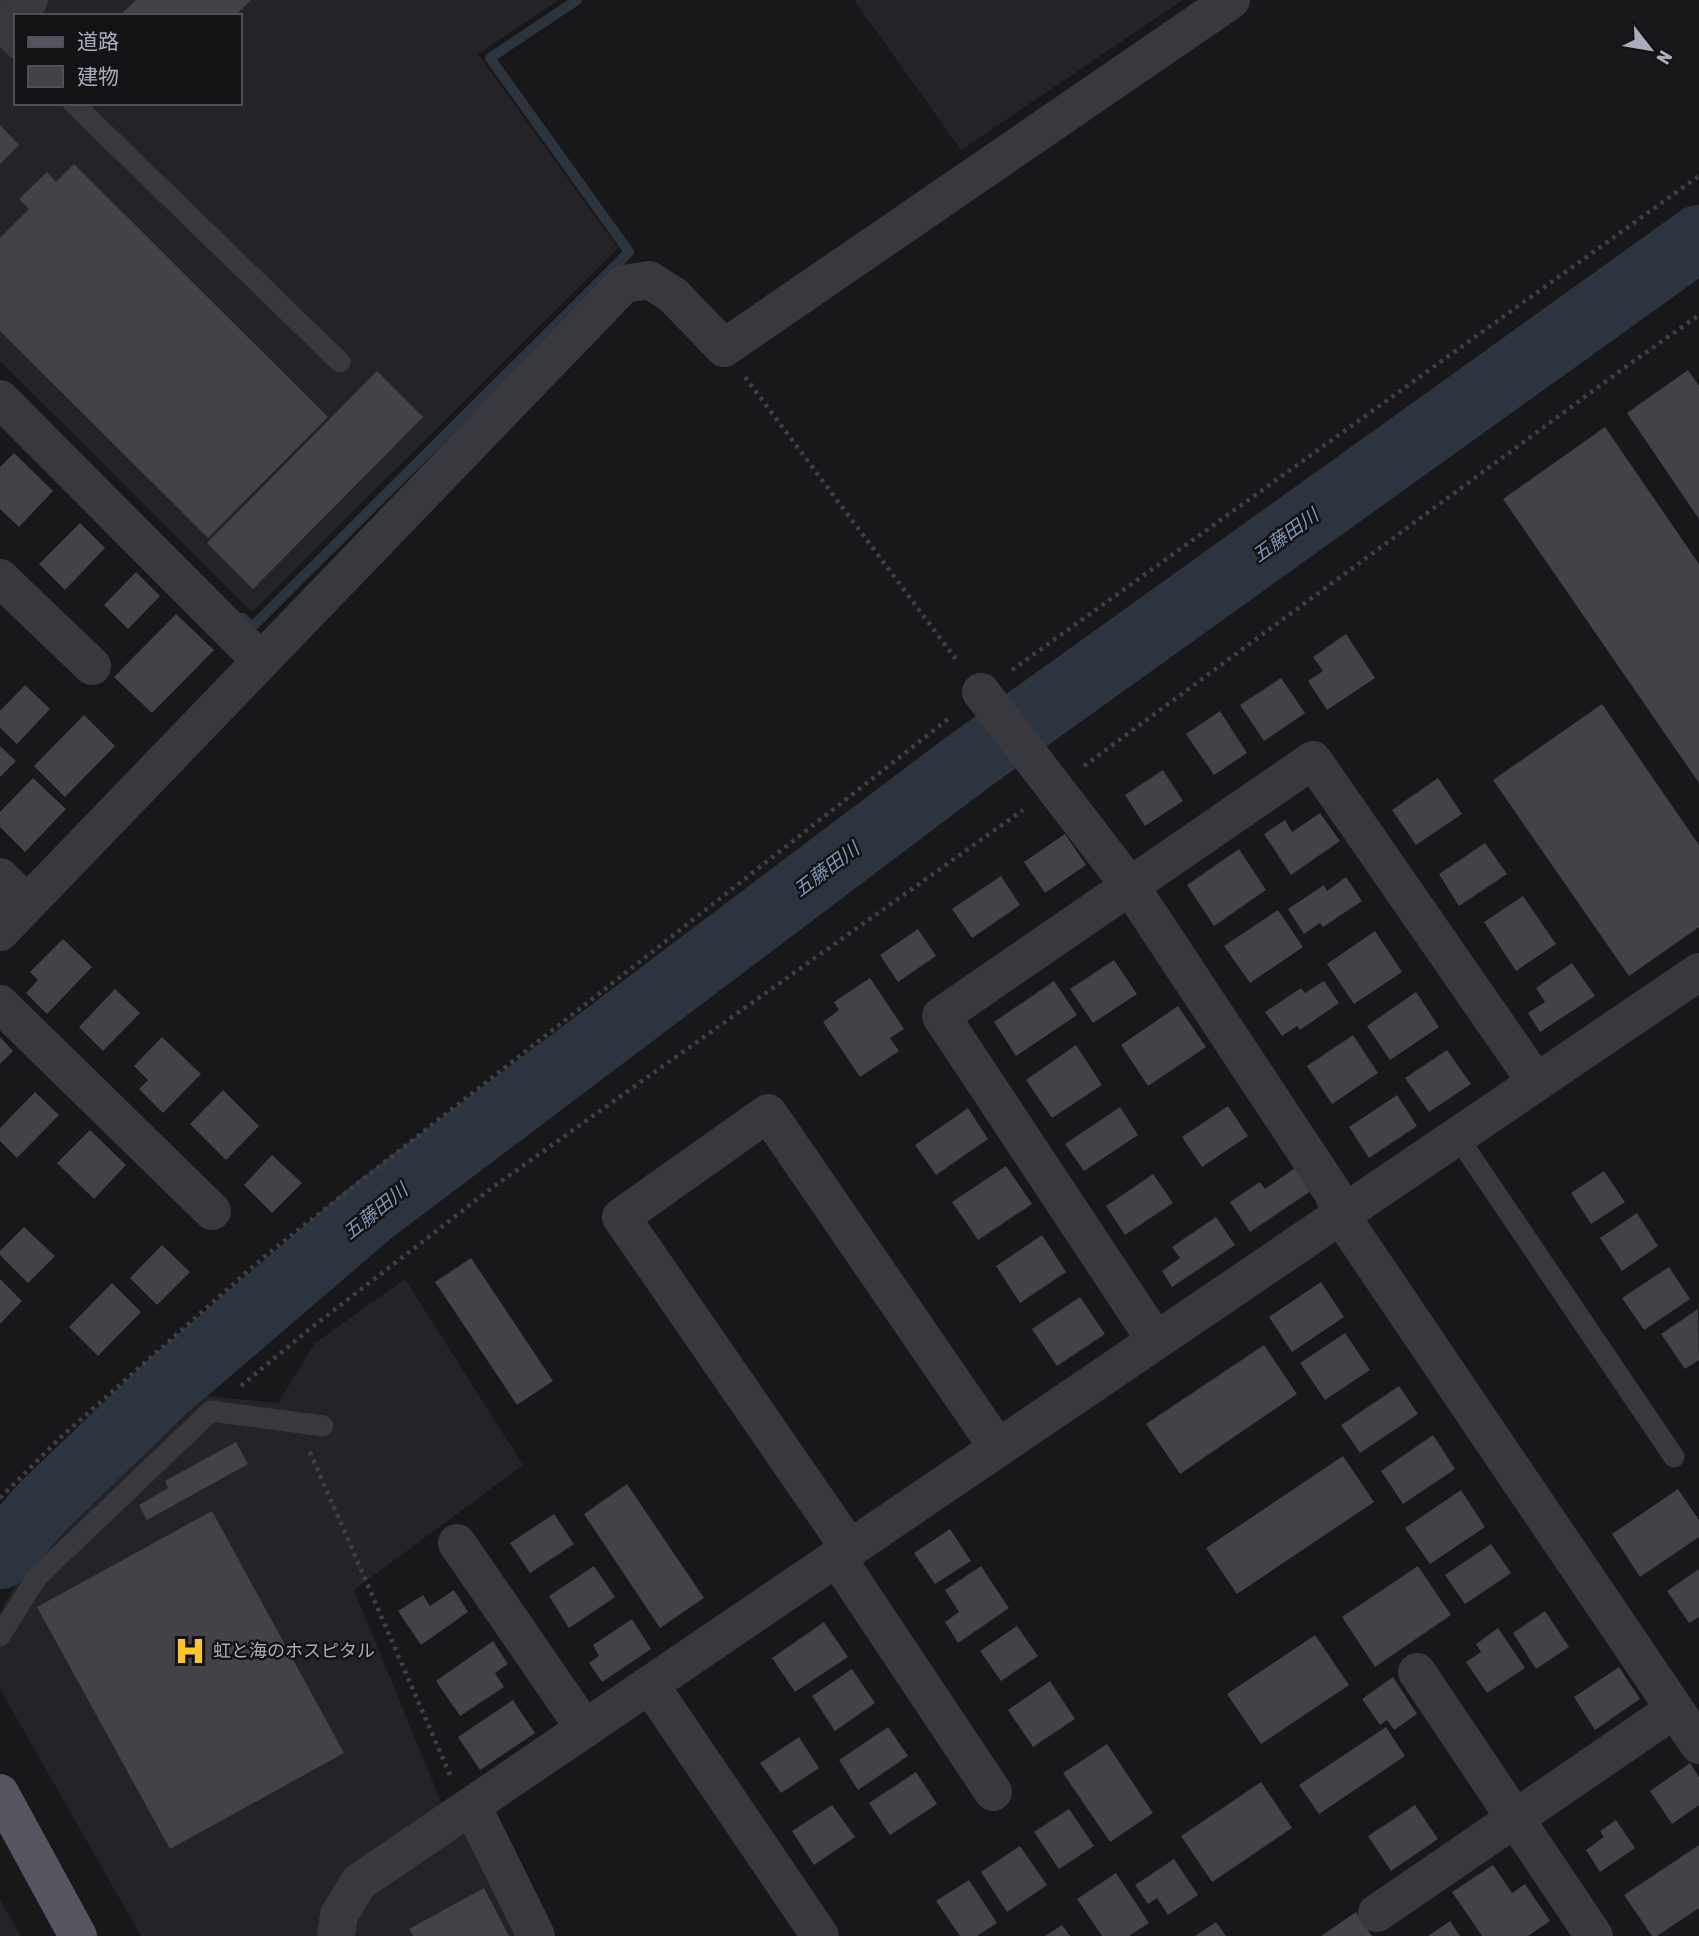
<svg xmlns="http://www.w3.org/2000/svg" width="1699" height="1936" font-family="'Asap Condensed','Noto Sans JP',sans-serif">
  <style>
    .built { fill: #242327; fill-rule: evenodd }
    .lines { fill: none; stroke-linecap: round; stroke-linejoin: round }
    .stream { stroke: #2c353f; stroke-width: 10 }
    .river { stroke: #2c353f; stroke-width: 66 }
    .building { fill: #424247 }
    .path { stroke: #3e4046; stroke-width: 4.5; stroke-dasharray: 3.5 5; stroke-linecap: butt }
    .lane { stroke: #38393f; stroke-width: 21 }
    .street { stroke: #38393f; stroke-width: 38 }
    .primary { stroke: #54555e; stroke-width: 38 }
    .labels { text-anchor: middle; stroke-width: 5; stroke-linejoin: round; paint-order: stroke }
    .poi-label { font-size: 18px; fill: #a9adbb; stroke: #131215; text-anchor: start }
    .water-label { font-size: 19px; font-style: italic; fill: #7e98b8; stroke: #131215 }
  </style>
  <rect width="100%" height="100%" fill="#18171a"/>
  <!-- built -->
  <path class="built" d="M0 0H559L478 54 618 248 252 612 0 361ZM16 16H240V103H16Z
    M854 0H1183L961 150Z
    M405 1279 523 1465 354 1590 444 1809 475 1831 525 1936H141L0 1689V1613L27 1564 207 1396 278 1403 315 1343Z
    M0 1900 21 1936H0Z"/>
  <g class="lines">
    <!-- stream -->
    <path class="stream" d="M243 618 252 627 629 252 490 58 577 0"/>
    <!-- river -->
    <path class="river" d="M0 1556 42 1507 166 1388 370 1213 968 762 1699 238"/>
  </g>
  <!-- building -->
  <path class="building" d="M136 0H251L235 16H220L218 14 216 16H119Z
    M0 125 19 145 0 164Z
    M74 164 328 417 208 538 0 331V238L29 209 19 199 47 172 56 182Z
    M1688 370 1699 386V519L1627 413Z
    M377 371 423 417 253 589 207 543Z
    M1605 427 1699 564V783L1503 499Z
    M14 453 53 491 19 527 0 509V467Z
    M80 523 105 548 65 590 39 564Z
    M136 572 160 596 128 629 104 605Z
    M176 614 214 650 152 713 114 677Z
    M1346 634 1375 678 1327 710 1308 681 1323 671 1313 657Z
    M1281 678 1305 713 1264 741 1240 705Z
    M25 685 50 709 17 744 0 728V711Z
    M1602 704 1699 845V927L1629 976 1493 780Z
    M1220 711 1247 753 1214 775 1186 734Z
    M84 715 115 746 65 797 34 766Z
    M0 746 16 761 0 777Z
    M1163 770 1183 801 1145 826 1125 795Z
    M33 778 66 809 25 852 0 827V812Z
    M1438 778 1462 814 1416 845 1392 810Z
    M1320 813 1340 841 1291 875 1264 834 1285 820 1292 832Z
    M1065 834 1086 865 1045 893 1024 862Z
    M1485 843 1507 874 1459 906 1439 874Z
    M1239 849 1266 890 1214 926 1187 885Z
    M1001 876 1020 905 972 938 952 909Z
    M1346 877 1362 901 1323 927 1320 923 1304 934 1288 909 1324 885 1327 891Z
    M1523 896 1556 944 1516 971 1484 922Z
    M1278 910 1303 947 1250 983 1224 946Z
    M918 929 936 956 898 982 880 955Z
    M1375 931 1402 972 1354 1004 1327 964Z
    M63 939 92 967 47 1014 26 993 38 980 30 972Z
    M1114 960 1137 994 1093 1023 1070 989Z
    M1572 963 1595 996 1540 1032 1528 1013 1545 1002 1536 988Z
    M870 978 904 1029 890 1038 899 1051 860 1077 823 1022 839 1010 834 1002Z
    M1054 981 1077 1015 1016 1056 994 1022Z
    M1324 981 1339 1003 1300 1030 1297 1026 1282 1036 1265 1012 1301 988 1305 993Z
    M115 989 140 1013 103 1051 79 1027Z
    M1416 992 1439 1027 1390 1060 1367 1026Z
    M1178 1006 1206 1047 1148 1086 1121 1045Z
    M1353 1035 1378 1073 1332 1104 1307 1066Z
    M0 1037 13 1051 0 1064Z
    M162 1037 201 1074 163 1113 139 1089 148 1080 134 1066Z
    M1076 1045 1102 1085 1052 1118 1026 1080Z
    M1447 1050 1471 1084 1429 1112 1405 1078Z
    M223 1090 259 1126 226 1160 190 1124Z
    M35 1092 59 1115 17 1158 0 1141V1128Z
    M1397 1095 1417 1126 1369 1158 1349 1127Z
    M1228 1106 1248 1136 1202 1167 1182 1137Z
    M1120 1107 1138 1135 1084 1171 1065 1144Z
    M968 1108 988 1139 936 1175 915 1145Z
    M90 1130 126 1165 94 1199 57 1163Z
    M272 1155 302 1183 272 1213 244 1185Z
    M1006 1166 1032 1204 978 1240 952 1202Z
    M1295 1168 1311 1191 1250 1232 1230 1202 1260 1182 1265 1189Z
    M1604 1171 1625 1202 1591 1224 1571 1193Z
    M1153 1174 1173 1203 1125 1235 1106 1206Z
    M1637 1213 1658 1246 1622 1271 1600 1238Z
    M1216 1217 1235 1245 1172 1287 1162 1271 1180 1258 1172 1247Z
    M24 1227 55 1256 28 1283 0 1255V1251Z
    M1042 1235 1066 1272 1020 1303 996 1266Z
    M162 1245 190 1272 157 1305 130 1278Z
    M471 1258 553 1381 517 1405 435 1282Z
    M1669 1267 1690 1299 1644 1330 1622 1298Z
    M0 1279 22 1301 0 1324Z
    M1321 1282 1344 1317 1292 1352 1269 1317Z
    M112 1283 141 1312 98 1356 69 1327Z
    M1080 1297 1105 1334 1057 1366 1032 1329Z
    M1698 1309 1699 1360 1685 1369 1661 1334Z
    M1345 1333 1370 1370 1325 1400 1300 1363Z
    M1264 1345 1297 1394 1180 1474 1146 1424Z
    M1399 1386 1418 1414 1360 1453 1341 1425Z
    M1433 1435 1455 1469 1403 1504 1381 1471Z
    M236 1442 248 1464 147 1520 139 1505 168 1488 165 1481Z
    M1343 1456 1374 1502 1237 1594 1206 1548Z
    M627 1484 704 1598 660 1628 584 1514Z
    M1678 1489 1699 1520V1537L1640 1577 1612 1534Z
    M1461 1490 1485 1527 1430 1564 1405 1528Z
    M212 1511 344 1753 170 1849 37 1607Z
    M554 1514 574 1544 530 1573 510 1543Z
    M950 1529 971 1561 935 1584 914 1553Z
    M1491 1544 1511 1573 1465 1604 1445 1575Z
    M594 1566 615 1597 569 1628 549 1596Z
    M981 1566 1009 1608 958 1643 945 1622 959 1612 945 1590Z
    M1418 1566 1451 1615 1375 1667 1342 1617Z
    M1699 1569V1617L1689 1623 1667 1591Z
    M454 1590 468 1612 421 1645 398 1611 423 1595 430 1606Z
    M1545 1611 1569 1647 1536 1669 1513 1633Z
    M632 1619 651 1649 602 1682 589 1663 599 1656 593 1645Z
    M824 1622 848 1657 795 1692 772 1658Z
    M1017 1626 1038 1656 1001 1681 980 1651Z
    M1498 1628 1525 1668 1487 1693 1466 1662 1481 1652 1476 1644Z
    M1315 1635 1349 1685 1261 1744 1227 1694Z
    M493 1641 508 1664 495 1673 504 1687 460 1716 436 1681Z
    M1619 1667 1640 1699 1595 1730 1574 1697Z
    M852 1669 875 1703 835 1731 812 1696Z
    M1393 1677 1417 1714 1394 1730 1387 1720 1380 1725 1362 1699Z
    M1050 1681 1075 1719 1033 1747 1008 1710Z
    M513 1700 535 1733 480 1770 458 1737Z
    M888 1727 908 1756 858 1790 839 1760Z
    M1386 1727 1405 1756 1319 1814 1299 1785Z
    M799 1737 819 1768 781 1793 760 1763Z
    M1107 1744 1153 1813 1110 1842 1063 1773Z
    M1690 1763 1699 1777V1805L1672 1824 1650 1791Z
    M916 1772 937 1804 890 1835 869 1803Z
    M1261 1782 1292 1828 1212 1882 1181 1836Z
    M832 1805 855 1837 814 1865 792 1831Z
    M1415 1805 1438 1839 1391 1871 1368 1836Z
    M1069 1809 1094 1846 1059 1869 1034 1832Z
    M1616 1820 1635 1848 1600 1872 1586 1850 1604 1837 1600 1831Z
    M1699 1845V1908L1657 1936H1652L1624 1895Z
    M1020 1846 1047 1885 1007 1912 981 1872Z
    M1174 1859 1198 1895 1168 1915 1157 1898 1148 1904 1135 1885Z
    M1493 1865 1512 1893 1525 1884 1550 1921 1528 1936H1482L1452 1892Z
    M1116 1873 1149 1923 1129 1936H1102L1077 1899Z
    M969 1880 997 1923 977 1936H960L936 1901Z
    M484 1888 509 1936H413L409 1929Z
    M1356 1912 1372 1936H1321Z
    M1450 1921 1460 1936H1428Z
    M1216 1922 1226 1936H1195Z
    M1062 1925 1070 1936H1045Z"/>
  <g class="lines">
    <!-- path -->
    <path class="path" d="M745 377 958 662
      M1012 670 1699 176
      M1084 766 1624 368 1699 315
      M241 1386 306 1332 493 1187 1023 810
      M310 1452 450 1775
      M0 1498 60 1438 264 1257 952 716"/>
    <!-- lane -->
    <path class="lane" d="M0 33 16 48
      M73 103 340 362
      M1457 1136 1674 1457
      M0 1636 37 1577 211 1411 323 1426"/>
    <!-- street -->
    <path class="street" d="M0 27 29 0
      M0 399 261 661
      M0 578 92 666
      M981 692 1130 886 1333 1193 1341 1216 1699 1745
      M0 877 27 904
      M0 932 624 284 649 280 673 295 724 348 1231 0
      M0 1004 212 1211
      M1156 1341 941 1016 1313 760 1536 1082
      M457 1543 585 1729
      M850 1549 621 1217 768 1113 998 1448
      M837 1558 993 1792
      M1417 1672 1594 1936
      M650 1685 820 1936
      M472 1806 536 1936
      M1377 1913 1675 1709
      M336 1936 339 1915 359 1882 1699 972"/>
    <!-- primary -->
    <path class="primary" d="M0 1793 78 1936"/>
  </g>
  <!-- icons -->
  <defs>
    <g id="hospital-bare" transform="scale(2.415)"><path d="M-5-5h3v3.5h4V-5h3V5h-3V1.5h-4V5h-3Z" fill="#ffc62a" stroke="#131215" stroke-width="2.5" paint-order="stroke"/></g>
  </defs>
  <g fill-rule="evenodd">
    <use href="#hospital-bare" x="190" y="1651"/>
  </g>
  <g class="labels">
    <!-- poi labels -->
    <g class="poi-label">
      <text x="213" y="1657">虹と海のホスピタル</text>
    </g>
    <!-- water labels -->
    <g class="water-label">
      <text transform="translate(1285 535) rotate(-36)" y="7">五藤田川</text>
      <text transform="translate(826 869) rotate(-37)" y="7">五藤田川</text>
      <text transform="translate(375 1211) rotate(-39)" y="7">五藤田川</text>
    </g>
  </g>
  <!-- legend -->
  <rect x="14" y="14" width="228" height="91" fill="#131215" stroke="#4f5057" stroke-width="2"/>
  <rect x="28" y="37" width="35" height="10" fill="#54555e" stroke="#4f5057" stroke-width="2"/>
  <text x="77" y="49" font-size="21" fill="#a9adbb">道路</text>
  <rect x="28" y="66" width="35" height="21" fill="#424247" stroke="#4f5057" stroke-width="2"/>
  <text x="77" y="84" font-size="21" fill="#a9adbb">建物</text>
  <!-- north arrow -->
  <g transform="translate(1650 49) rotate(121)" stroke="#131215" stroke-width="5" paint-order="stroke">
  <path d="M0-5L12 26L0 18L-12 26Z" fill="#a9adbb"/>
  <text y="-10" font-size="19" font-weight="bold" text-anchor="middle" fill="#a9adbb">N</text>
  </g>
</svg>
